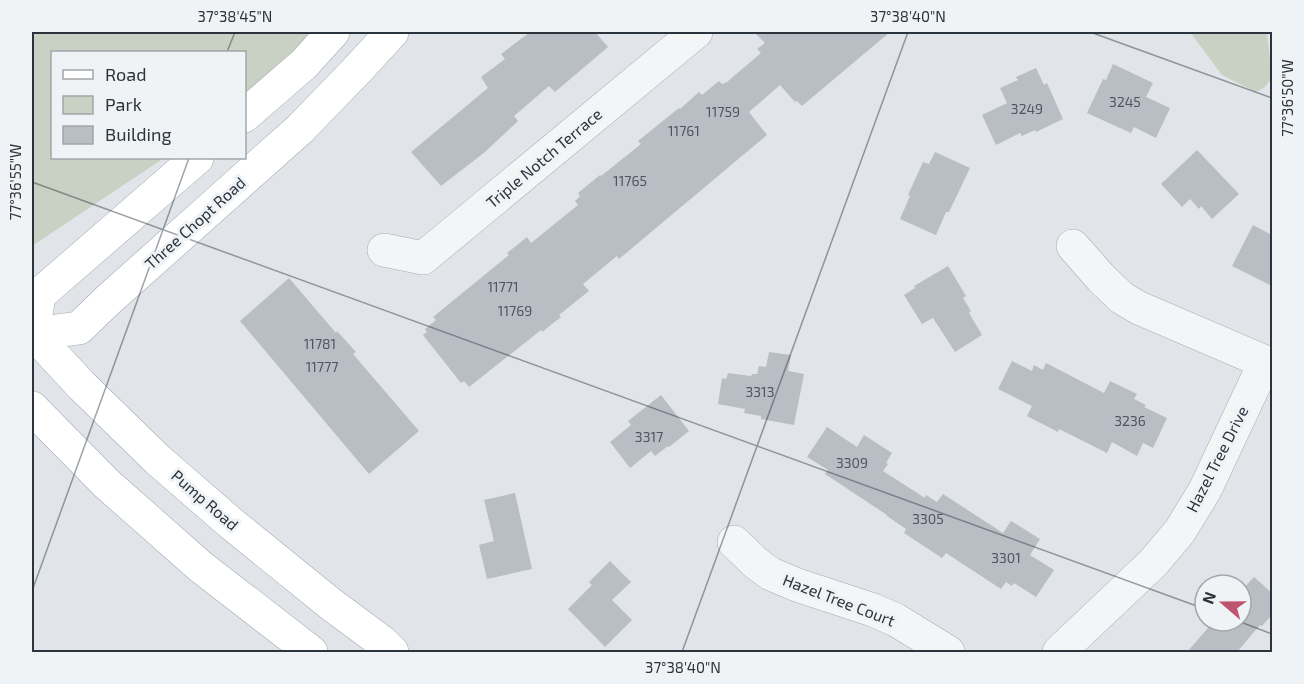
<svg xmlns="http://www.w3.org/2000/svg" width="1304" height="684" font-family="'Exo 2',sans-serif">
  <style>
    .green { fill: #c8d1c3 }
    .building { fill: #b9bec4 }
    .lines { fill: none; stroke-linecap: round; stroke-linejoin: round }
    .minor-casing { stroke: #a7acb1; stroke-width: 34 }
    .major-casing { stroke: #a2aab2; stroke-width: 34 }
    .minor { stroke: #f3f5f7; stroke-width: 33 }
    .major { stroke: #fff; stroke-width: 33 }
    .ticks { fill: none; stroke: #2b343d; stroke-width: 1.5; stroke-opacity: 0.45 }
    .labels { text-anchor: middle; stroke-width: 6; stroke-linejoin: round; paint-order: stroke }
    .number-label { font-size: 14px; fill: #4e565f }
    .street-label { font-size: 16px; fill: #2b343d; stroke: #f0f3f5 }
    .neatline { fill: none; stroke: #2b343d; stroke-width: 2 }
    .ticks-label { font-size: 15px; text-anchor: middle; fill: #2b343d }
  </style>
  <rect width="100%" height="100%" fill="#e1e4e8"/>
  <!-- green -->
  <path class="green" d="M32 32H333L245 104 244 52H52V158H164L32 246Z
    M1190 32H1267L1272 78 1265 87 1256 92 1222 75Z"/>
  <!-- building -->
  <path class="building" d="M530 32H595L608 47 555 92 549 86 514 116 518 121 485 152 441 186 411 152 488 88 481 77 505 59 501 54Z
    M754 32H890L802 106 797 101 795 102 780 85 749 112 767 135 619 259 617 256 583 284 589 291 559 315 561 317 542 332 541 330 469 387 464 381 461 383 423 335 427 332 425 329 436 320 433 317 509 255 507 253 527 237 531 243 578 205 575 201 580 196 578 193 600 175 601 176 641 144 638 141 679 108 680 109 699 92 702 95 719 81 722 84 727 82 761 53 757 49 765 43Z
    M1113 64 1153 83 1146 97 1170 108 1156 138 1134 127 1131 133 1087 113 1103 79 1106 80Z
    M1036 68 1044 85 1047 83 1063 119 1036 132 1035 130 1022 136 1020 133 996 145 982 115 1007 103 1000 88 1018 80 1016 77Z
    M1197 150 1239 194 1212 219 1201 206 1199 209 1190 199 1182 207 1161 184Z
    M935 152 970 168 949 212H946L936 235 900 219 910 196 908 195 923 162 929 164Z
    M1253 225 1272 235V286L1232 266Z
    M948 266 966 296 963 298 971 311 969 313 982 335 955 352 933 318 922 324 904 295 915 288 914 286Z
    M289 278 336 333 337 331 356 352 353 354 419 431 369 474 240 321Z
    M769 352 791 355 788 371 804 374 794 425 761 419V416L744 413 745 409 718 404 722 378 726 379 728 373 751 376 752 374H757L759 366 766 367Z
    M1012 361 1032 371 1034 365 1043 370 1046 363 1104 393 1110 381 1137 394 1134 399 1146 405 1144 407 1167 418 1153 448 1143 443 1137 456 1112 442 1107 453 1059 429 1058 432 1027 416 1032 406 998 389Z
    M661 395 689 431 669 447 668 446 655 456 651 451 630 468 610 442 631 425 628 421Z
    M827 427 857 447 864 435 892 453 886 463 888 464 883 471 925 498 926 495 937 502 943 494 1003 533 1011 521 1040 539 1030 555 1054 570 1036 597 1014 583 1012 586 1006 582 1001 589 946 553 942 558 904 533 906 529 887 516V515L825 474 828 470 807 457Z
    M515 493 532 569 487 579 479 545 494 541 484 500Z
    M610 561 631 582 612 600 632 620 605 647 568 609 592 585 589 582Z
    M1254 577 1272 593V615L1262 626 1260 625 1237 652H1187L1214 621H1241V591Z"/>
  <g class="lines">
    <!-- minor casing -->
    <g class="minor-casing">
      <path id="minor" d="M1073 246 1101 278 1122 298 1139 308 1272 365
        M384 250 423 258 696 32
        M734 542 757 564 771 574 797 585 873 610 896 620 948 652
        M1059 652 1153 563 1180 531 1205 490 1265 362"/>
    </g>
    <!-- major casing -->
    <g class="major-casing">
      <path id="major" d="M244 116 304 64 333 32
        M32 332 81 385 158 460 233 525 332 605 382 642 392 652
        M33 334 39 295 197 158
        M32 335 33 334 79 328 108 300 300 129 359 68 392 32
        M32 408 107 484 201 567 311 652"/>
    </g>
    <!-- minor -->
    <use href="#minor" class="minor"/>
    <!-- major -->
    <use href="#major" class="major"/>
  </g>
  <!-- ticks -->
  <path class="ticks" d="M1090 32 1272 98M227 52 235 32M32 182 1205 609M32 591 189 158M1238 621 1272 634M682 652 908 32"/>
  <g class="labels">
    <!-- number labels -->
    <g class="number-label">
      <text x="1125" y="107">3245</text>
      <text x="1027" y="114">3249</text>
      <text x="723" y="117">11759</text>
      <text x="684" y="136">11761</text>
      <text x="630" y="186">11765</text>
      <text x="503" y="292">11771</text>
      <text x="515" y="316">11769</text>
      <text x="320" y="349">11781</text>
      <text x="322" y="372">11777</text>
      <text x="760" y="397">3313</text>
      <text x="1130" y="426">3236</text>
      <text x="649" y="442">3317</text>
      <text x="852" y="468">3309</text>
      <text x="928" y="524">3305</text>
      <text x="1006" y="563">3301</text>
    </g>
    <!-- street labels -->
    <g class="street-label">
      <text transform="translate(544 158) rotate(-40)" y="6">Triple Notch Terrace</text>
      <text transform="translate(195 223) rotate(-42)" y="6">Three Chopt Road</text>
      <text transform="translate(1217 459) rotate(-63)" y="6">Hazel Tree Drive</text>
      <text transform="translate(205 500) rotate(41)" y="6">Pump Road</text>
      <text transform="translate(839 600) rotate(21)" y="6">Hazel Tree Court</text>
    </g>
  </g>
  <!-- border -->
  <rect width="1304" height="684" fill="none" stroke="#f0f3f5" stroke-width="66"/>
  <!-- legend -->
  <rect x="51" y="51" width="195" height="108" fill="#f0f3f5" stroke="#a1a7ab" stroke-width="1.5"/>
  <rect x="63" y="70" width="30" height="9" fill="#ffffff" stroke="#a1a7ab" stroke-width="1.5"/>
  <text x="105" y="81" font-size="18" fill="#2b343d">Road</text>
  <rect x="63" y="96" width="30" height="18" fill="#c8d1c3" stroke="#a1a7ab" stroke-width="1.5"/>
  <text x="105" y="111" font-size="18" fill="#2b343d">Park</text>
  <rect x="63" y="126" width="30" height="18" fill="#b9bec4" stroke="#a1a7ab" stroke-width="1.5"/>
  <text x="105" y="141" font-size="18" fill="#2b343d">Building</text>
  <!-- north arrow -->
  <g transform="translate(1223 603) rotate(290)"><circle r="28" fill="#f0f3f5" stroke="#a1a7ab" stroke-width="1.5"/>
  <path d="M0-4.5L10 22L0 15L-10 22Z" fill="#be556f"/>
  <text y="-9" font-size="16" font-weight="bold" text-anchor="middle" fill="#2b343d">N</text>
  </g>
  <rect x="33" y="33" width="1238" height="618" class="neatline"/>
  <g class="ticks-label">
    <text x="235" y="22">37°38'45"N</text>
    <text x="908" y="22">37°38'40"N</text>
    <text transform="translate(1288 98) rotate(-90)" y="5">77°36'50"W</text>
    <text transform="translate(16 182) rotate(-90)" y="5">77°36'55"W</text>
    <text x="683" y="673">37°38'40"N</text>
  </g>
</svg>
